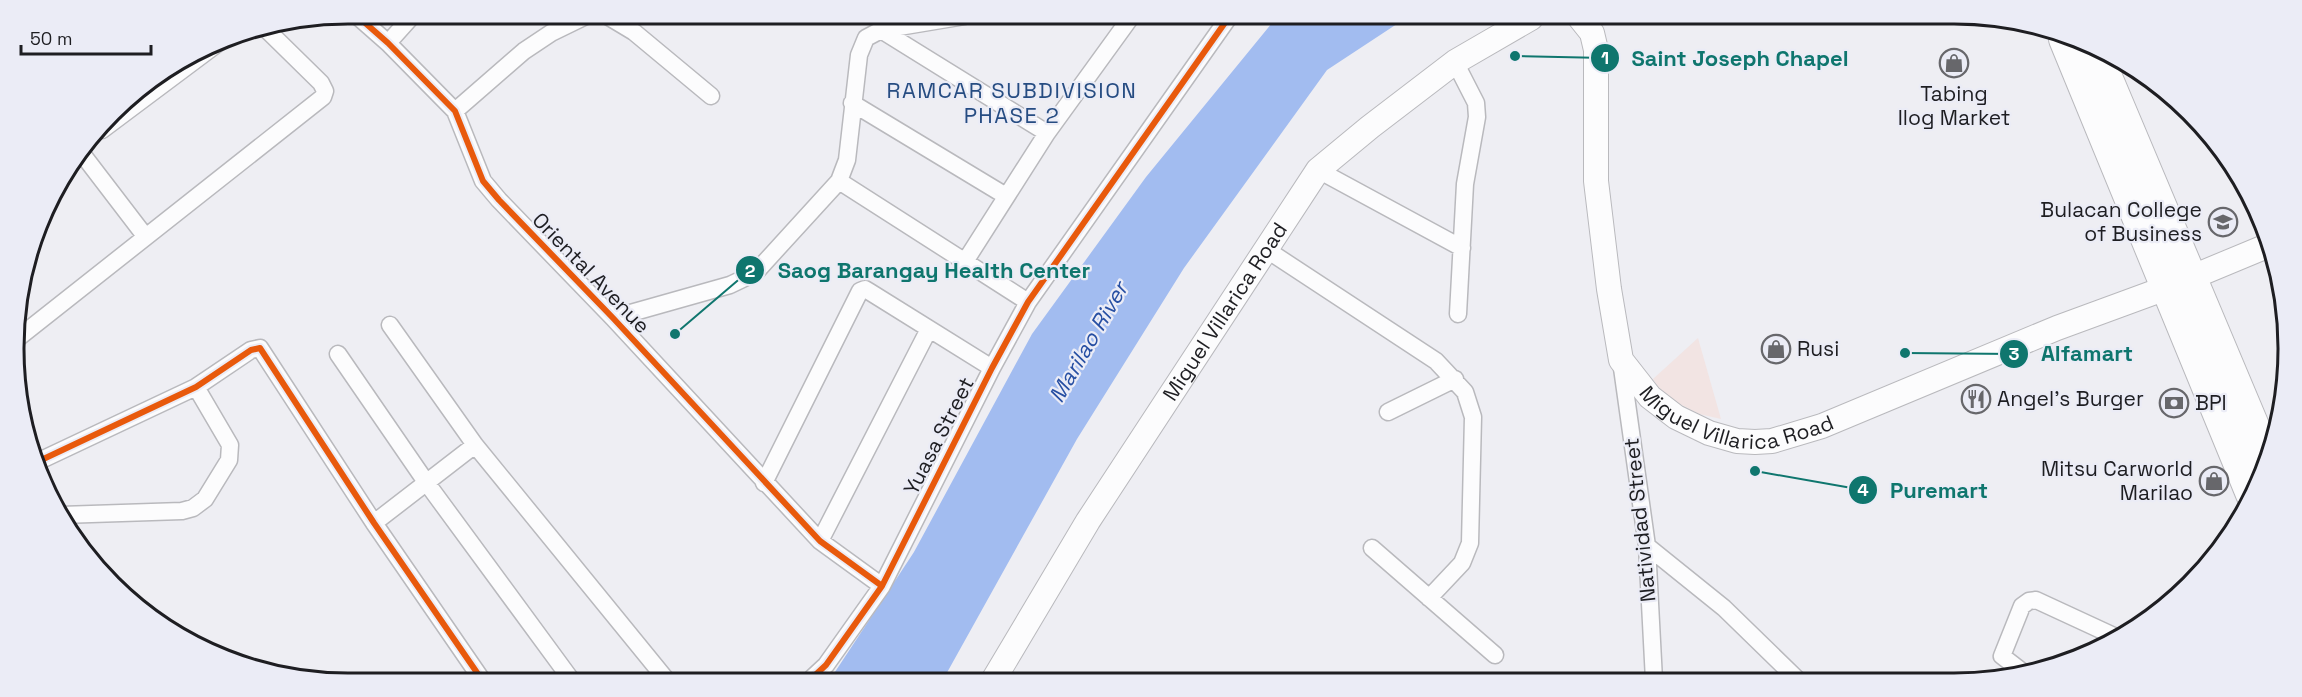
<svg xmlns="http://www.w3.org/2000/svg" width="2302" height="697" font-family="'Space Grotesk',sans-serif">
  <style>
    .commercial { fill: #f2e4e3 }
    .water { fill: #a2bcf0 }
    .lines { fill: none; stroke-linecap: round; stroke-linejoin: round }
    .street-casing { stroke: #b9b9bd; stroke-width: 19 }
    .secondary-casing { stroke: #b9b9bd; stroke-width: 26 }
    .highway-casing { stroke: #b9b9bd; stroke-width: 34 }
    .street { stroke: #fcfcfd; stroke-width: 16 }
    .secondary { stroke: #fcfcfd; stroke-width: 24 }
    .highway { stroke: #fcfcfd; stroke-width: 32 }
    .cycleway-casing { stroke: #ebecf6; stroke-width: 10 }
    .cycleway { stroke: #e8590c; stroke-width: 6 }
    .labels { text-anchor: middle; stroke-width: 4.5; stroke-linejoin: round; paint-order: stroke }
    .poi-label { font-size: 21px; fill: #1e1e22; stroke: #ebecf6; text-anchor: start }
    .street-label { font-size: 21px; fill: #1e1e22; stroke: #ebecf6 }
    .neighbourhood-label { font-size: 22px; letter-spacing: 1.5px; fill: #264c82; stroke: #ebecf6 }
    .water-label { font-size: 22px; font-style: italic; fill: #274fa3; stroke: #ebecf6 }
    .rim { fill: none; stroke: #1e1e22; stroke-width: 3 }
    .leader { fill: none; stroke: #0f766e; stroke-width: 2 }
    .callout-dot { fill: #0f766e; stroke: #ebecf6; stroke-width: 2 }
    .mark-label { font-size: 18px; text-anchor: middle; font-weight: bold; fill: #fff }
    .callout-label { font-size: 22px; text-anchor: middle; font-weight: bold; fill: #0f766e; stroke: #ebecf6; stroke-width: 4.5; stroke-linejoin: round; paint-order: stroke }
  </style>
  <rect width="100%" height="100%" fill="#eeeef3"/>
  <!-- commercial -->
  <path class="commercial" d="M1698 338 1721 419 1699 414 1674 401 1661 392 1653 379Z"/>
  <!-- water -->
  <path class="water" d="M1277 17 1406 18 1327 70 1184 268 1077 439 944 678H831L914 552 1032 334 1146 177Z"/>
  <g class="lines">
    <!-- street casing -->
    <g class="street-casing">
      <path id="street" d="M355 14 388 43 455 111 483 181 499 200 613 318 820 541 882 586
        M604 14 634 32 711 96
        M881 30 1047 133
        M388 43 414 14
        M1455 62 1476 103 1477 117 1465 184 1458 314
        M852 103 1006 196
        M455 111 524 51 551 33 590 14
        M102 130 225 38
        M83 155 145 236
        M1318 170 1462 248
        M839 181 1028 302
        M1267 250 1436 361 1465 392 1473 417 1470 543 1462 563 1429 598
        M966 260 1047 133 1131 17
        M613 318 730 285 755 273 839 181 847 160 859 55 866 38 881 30 965 16
        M390 325 475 445 665 678
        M18 338 323 97 325 91 321 83 267 30
        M338 354 426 482 570 678
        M1621 361 1647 546 1654 680
        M1388 412 1455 379
        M37 462 196 387 251 350 260 348 374 523 480 677
        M764 483 860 291 865 289 870 292 992 368
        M61 515 182 511 193 508 205 499 229 460 230 445 196 387
        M374 523 475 445
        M820 541 929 329
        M1647 546 1724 608 1798 680
        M1372 548 1495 655
        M2024 673 2002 656 2022 606 2029 601 2036 600 2116 637
        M812 678 826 665 882 586 992 368 1028 302 1229 17"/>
    </g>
    <!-- secondary casing -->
    <g class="secondary-casing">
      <g id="secondary">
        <path id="s1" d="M1580 18 1592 33 1596 50V181L1609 289 1621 360 1650 397 1676 417 1709 433 1737 441 1755 442 1772 441 1822 426 2057 328 2166 288 2267 246"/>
        <path id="s2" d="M994 679 1088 521 1318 170 1370 127 1455 62 1531 18"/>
      </g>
    </g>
    <!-- highway casing -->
    <g class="highway-casing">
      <path id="highway" d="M2065 39 2252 494
        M2095 51 2266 457"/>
    </g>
    <!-- street -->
    <use href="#street" class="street"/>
    <!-- secondary -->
    <use href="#secondary" class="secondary"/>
    <!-- highway -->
    <use href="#highway" class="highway"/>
    <!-- cycleway casing -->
    <g class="cycleway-casing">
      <path id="cycleway" d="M355 14 388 43 455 111 483 181 499 200 613 318 820 541 882 586
        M37 462 196 387 251 350 260 348 374 523 480 677
        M812 678 826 665 882 586 992 368 1028 302 1229 17"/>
    </g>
    <!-- cycleway -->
    <use href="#cycleway" class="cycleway"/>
  </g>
  <!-- icons -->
  <defs>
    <g id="shop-ring" transform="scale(1.5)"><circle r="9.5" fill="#ebecf6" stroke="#67676b" stroke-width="1.5"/><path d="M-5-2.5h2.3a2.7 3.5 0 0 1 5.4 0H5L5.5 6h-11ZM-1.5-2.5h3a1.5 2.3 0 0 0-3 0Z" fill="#67676b"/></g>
    <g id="university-ring" transform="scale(1.5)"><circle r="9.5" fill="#ebecf6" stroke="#67676b" stroke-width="1.5"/><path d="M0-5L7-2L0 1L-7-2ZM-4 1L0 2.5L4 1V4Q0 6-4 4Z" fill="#67676b"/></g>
    <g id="restaurant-ring" transform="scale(1.5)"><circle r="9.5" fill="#ebecf6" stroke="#67676b" stroke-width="1.5"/><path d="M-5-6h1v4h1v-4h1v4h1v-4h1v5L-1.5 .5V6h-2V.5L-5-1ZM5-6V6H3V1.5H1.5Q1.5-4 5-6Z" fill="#67676b"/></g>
    <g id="bank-ring" transform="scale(1.5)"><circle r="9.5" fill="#ebecf6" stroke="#67676b" stroke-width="1.5"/><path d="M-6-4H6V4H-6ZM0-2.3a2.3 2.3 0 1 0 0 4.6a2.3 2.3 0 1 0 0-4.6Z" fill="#67676b"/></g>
  </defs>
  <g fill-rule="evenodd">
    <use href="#shop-ring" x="1954" y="63"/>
    <use href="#university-ring" x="2223" y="222"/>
    <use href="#shop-ring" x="1776" y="349"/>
    <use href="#restaurant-ring" x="1976" y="399"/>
    <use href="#bank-ring" x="2174" y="403"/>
    <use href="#shop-ring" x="2214" y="481"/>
  </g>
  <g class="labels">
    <!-- poi labels -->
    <g class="poi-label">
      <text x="1954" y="101" text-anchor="middle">Tabing<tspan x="1954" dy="24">Ilog Market</tspan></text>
      <text x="2202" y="217" text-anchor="end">Bulacan College<tspan x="2202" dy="24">of Business</tspan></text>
      <text x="1797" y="356">Rusi</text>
      <text x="1997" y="406">Angel's Burger</text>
      <text x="2195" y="410">BPI</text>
      <text x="2193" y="476" text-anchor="end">Mitsu Carworld<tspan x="2193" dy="24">Marilao</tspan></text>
    </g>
    <!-- street labels -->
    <g class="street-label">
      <text transform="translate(591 273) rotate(46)" y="7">Oriental Avenue</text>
      <text dy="7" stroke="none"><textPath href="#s2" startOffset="434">Miguel Villarica Road</textPath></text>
      <text dy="7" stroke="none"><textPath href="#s1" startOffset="489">Miguel Villarica Road</textPath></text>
      <text transform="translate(939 436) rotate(-63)" y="7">Yuasa Street</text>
      <text transform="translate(1640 520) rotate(-96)" y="7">Natividad Street</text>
    </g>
    <!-- neighbourhood labels -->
    <g class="neighbourhood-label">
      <text x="1012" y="98">RAMCAR SUBDIVISION<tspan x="1012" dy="25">PHASE 2</tspan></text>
    </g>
    <!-- water labels -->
    <g class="water-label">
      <text transform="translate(1088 342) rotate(-60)" y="8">Marilao River</text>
    </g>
  </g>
  <!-- crop -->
  <path d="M0 0H2302V697H0ZM348 24H1954A324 324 0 0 1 2278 348V349A324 324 0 0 1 1954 673H348A324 324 0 0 1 24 349V348A324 324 0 0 1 348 24Z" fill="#ebecf6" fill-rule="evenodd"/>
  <path class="rim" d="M348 24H1954A324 324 0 0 1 2278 348V349A324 324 0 0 1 1954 673H348A324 324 0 0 1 24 349V348A324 324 0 0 1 348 24Z"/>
  <!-- callouts -->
  <path class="leader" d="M1515 56L1605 58M675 334L750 270M1905 353L2014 354M1755 471L1863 490"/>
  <g class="callout-dot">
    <circle cx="1515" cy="56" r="6"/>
    <circle cx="675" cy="334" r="6"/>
    <circle cx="1905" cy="353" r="6"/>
    <circle cx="1755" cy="471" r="6"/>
    <circle cx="1605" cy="58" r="15"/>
    <circle cx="750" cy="270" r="15"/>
    <circle cx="2014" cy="354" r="15"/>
    <circle cx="1863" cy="490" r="15"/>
  </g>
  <g class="mark-label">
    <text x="1605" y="64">1</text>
    <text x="750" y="277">2</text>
    <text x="2014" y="360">3</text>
    <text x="1863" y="496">4</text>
  </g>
  <g class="callout-label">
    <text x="1740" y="66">Saint Joseph Chapel</text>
    <text x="934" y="278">Saog Barangay Health Center</text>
    <text x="2087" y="361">Alfamart</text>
    <text x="1939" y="498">Puremart</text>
  </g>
  <!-- scale -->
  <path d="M21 45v9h130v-9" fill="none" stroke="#1e1e22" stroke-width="3"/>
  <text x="30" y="45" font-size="18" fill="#1e1e22" stroke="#ebecf6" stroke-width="4.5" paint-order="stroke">50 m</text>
</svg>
